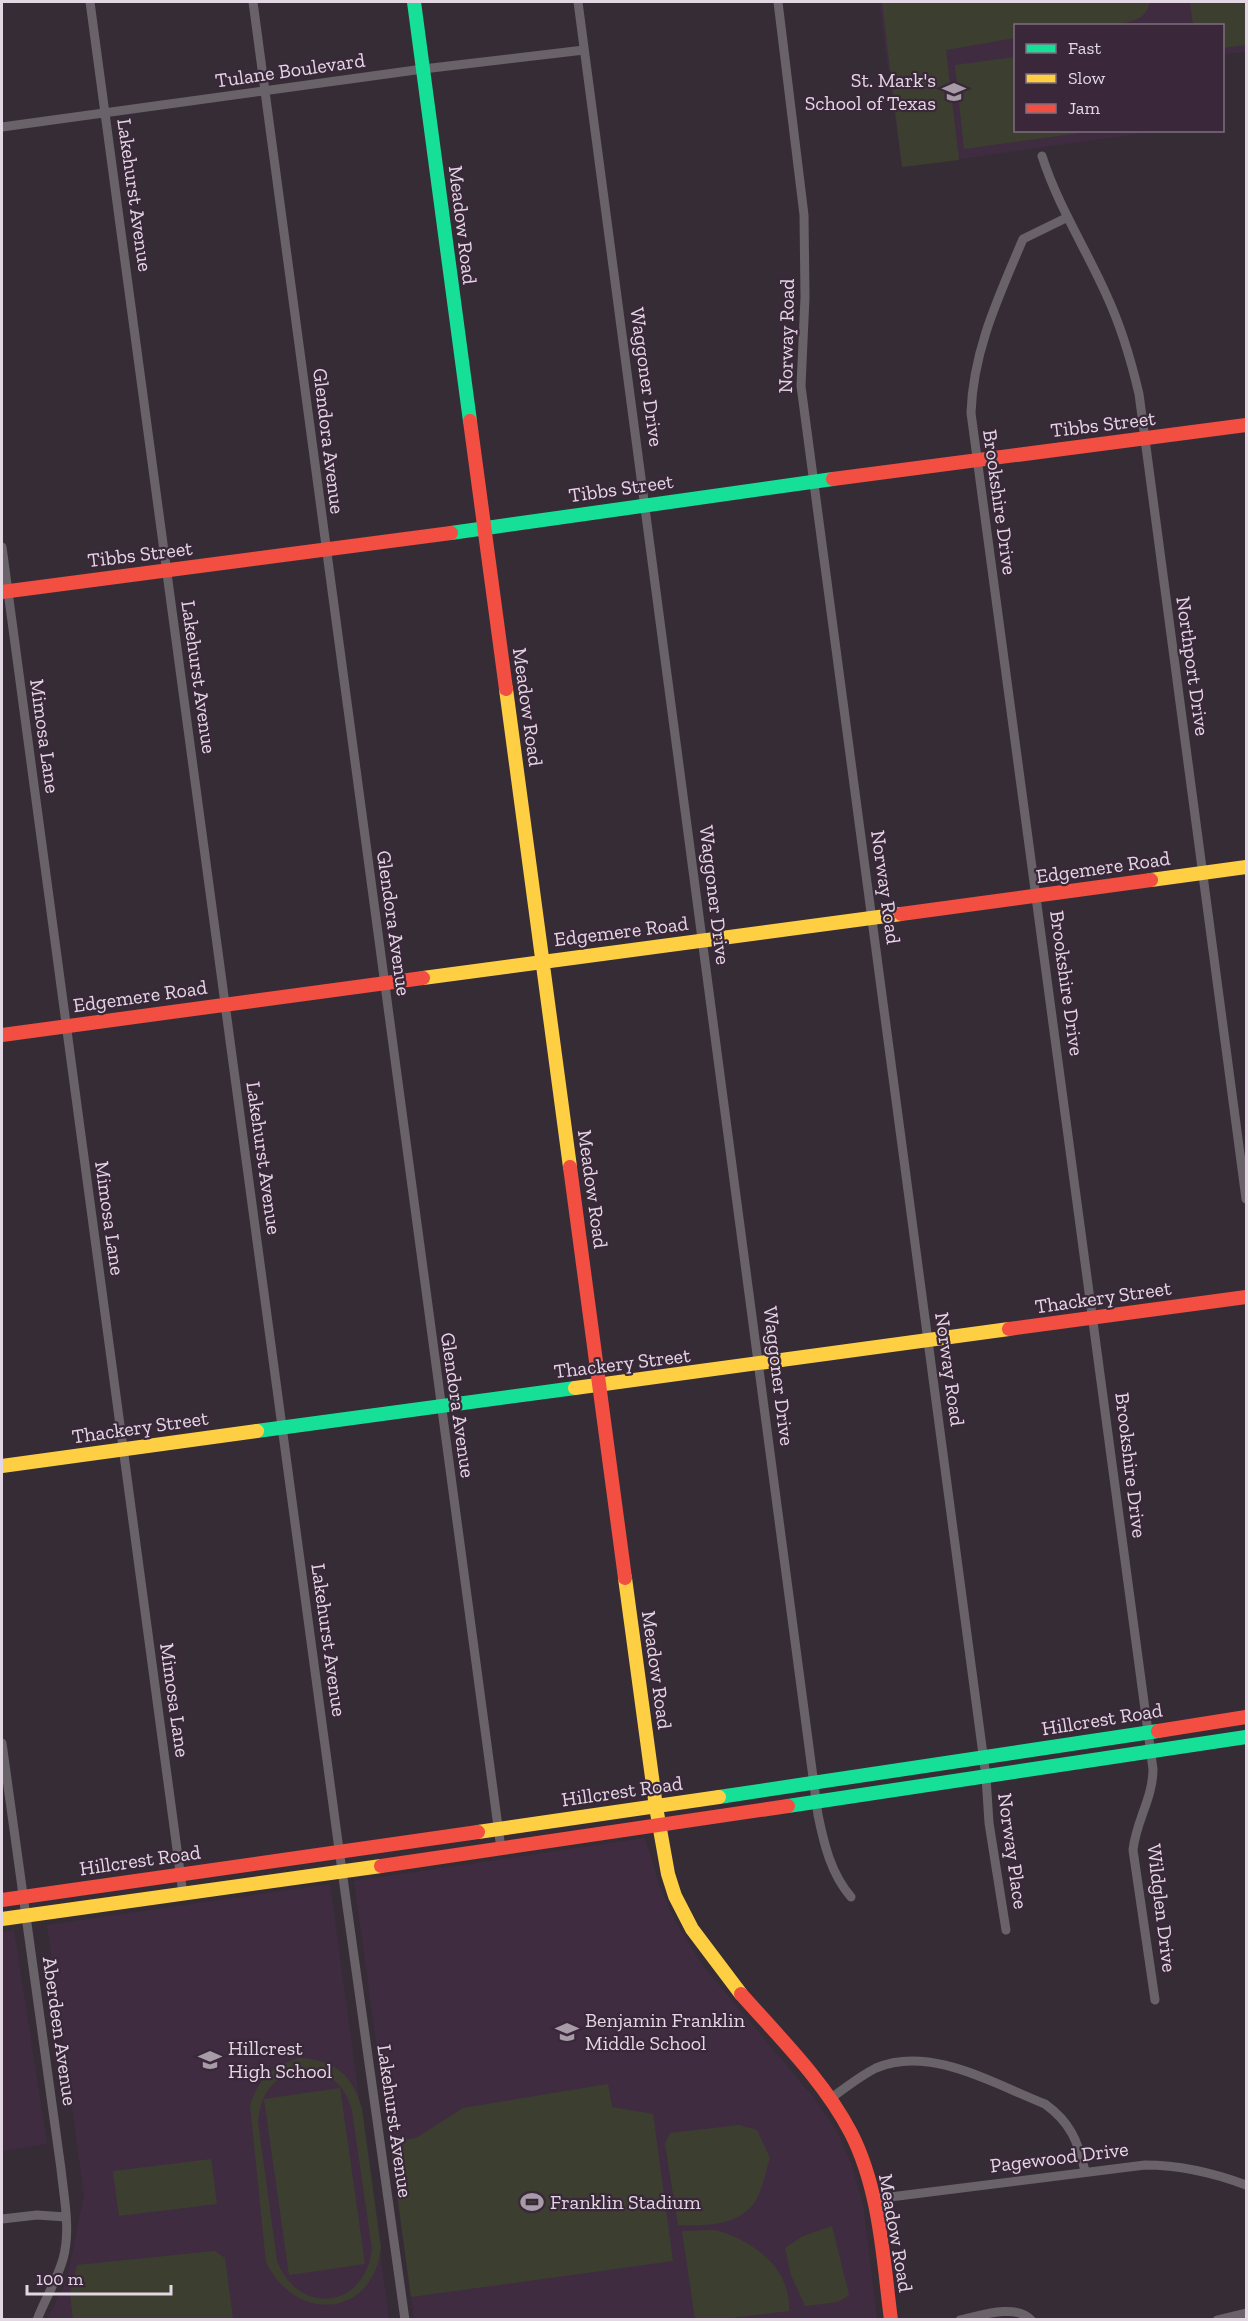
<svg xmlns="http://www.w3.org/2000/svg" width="1248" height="2321" font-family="'Zilla Slab',serif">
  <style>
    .built { fill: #402c41 }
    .green { fill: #3c3f30; fill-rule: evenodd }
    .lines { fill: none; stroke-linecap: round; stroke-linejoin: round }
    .street { stroke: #696269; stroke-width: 9 }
    .fast { stroke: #16e098; stroke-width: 14 }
    .slow { stroke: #ffcf43; stroke-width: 14 }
    .jam { stroke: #f24e42; stroke-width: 14 }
    .labels { text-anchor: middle; stroke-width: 4.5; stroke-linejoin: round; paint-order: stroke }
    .street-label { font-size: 20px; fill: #e3d7e3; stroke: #3a283a }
    .poi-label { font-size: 20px; fill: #e3d7e3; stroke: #3a283a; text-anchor: start }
  </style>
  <rect width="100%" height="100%" fill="#362c36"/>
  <!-- built -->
  <path class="built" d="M879 2H1246V52L1223 54 1222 26H1016V130L1158 131 902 167Z
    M645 1838 661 1890 676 1923 703 1966 814 2098 837 2132 851 2163 863 2204 877 2319H414L354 1881Z
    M330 1884 389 2319 47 2320 67 2279 84 2195 47 1925Z
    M14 1930 47 2144 2 2151V1932Z"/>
  <!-- green -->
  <path class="green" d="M882 2H1150C1148 9 1145 16 1137 19 1107 31 1049 26 1016 26L1015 38 946 50 959 160 902 167Z
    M1190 2H1246V45L1223 48 1222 26 1193 25Z
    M1015 57 1016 130H1079V133L964 149 955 65Z
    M299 2058C335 2060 352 2074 362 2109L381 2248C372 2321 293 2321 266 2262L250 2105C259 2079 272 2066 299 2058ZM308 2069C333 2075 345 2086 352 2110L372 2249C365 2309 299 2317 277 2261L258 2122C261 2090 276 2073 308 2069Z
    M608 2084 612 2107 653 2114 673 2261 411 2297 390 2142 416 2138 463 2108Z
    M340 2088 365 2264 289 2275 264 2099Z
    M739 2125 757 2130 770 2158C766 2169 764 2183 759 2194 746 2226 707 2226 678 2225L665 2144 670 2133Z
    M211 2159 217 2204 119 2216 113 2171Z
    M832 2226 849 2295 838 2302 805 2306 791 2275 785 2248 803 2236Z
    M715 2230C753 2240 791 2268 789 2311L721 2319H695L682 2231Z
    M215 2251 225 2258 233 2319H73L70 2294 77 2265Z"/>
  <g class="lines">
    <!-- street -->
    <path class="street" d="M90 2 338 1842 405 2320
      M253 2 501 1849
      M578 2 818 1815C824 1844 831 1874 851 1897
      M778 2 804 215 805 297 801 386 986 1777 989 1823 1006 1930
      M2 127 423 69 584 50
      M1042 156C1058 206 1085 247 1106 294 1121 326 1131 360 1139 394L1246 1199
      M1066 218 1023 239C999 296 973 350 971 413L1153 1769C1153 1798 1136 1821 1133 1850L1155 2000
      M2 547 183 1894
      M2 1743 61 2169C64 2198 71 2230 63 2259 57 2280 45 2299 37 2320
      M830 2099C845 2088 860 2076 876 2068 930 2045 994 2084 1045 2104 1070 2122 1078 2141 1085 2171
      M874 2199 1145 2165C1179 2165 1214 2173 1246 2185
      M2 2219 37 2215 66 2217
      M960 2320C979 2316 1016 2303 1031 2320
      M1217 2320 1246 2313"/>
    <!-- fast -->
    <path class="fast" d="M414 2 470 421
      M451 533 833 479
      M257 1431 575 1388
      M719 1797 1158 1731
      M788 1806 1246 1737"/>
    <!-- slow -->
    <path class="slow" d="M506 689 570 1167
      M1151 880 1246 867
      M423 978 901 914
      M575 1388 1009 1329
      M2 1466 257 1431
      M625 1578 656 1807 668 1874 675 1896 692 1929 741 1994
      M478 1832 719 1797
      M2 1919 381 1866"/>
    <!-- jam -->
    <path class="jam" d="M470 421 506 689
      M833 479 1246 425
      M2 592 451 533
      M901 914 1151 880
      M2 1035 423 978
      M570 1167 625 1578
      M1009 1329 1246 1297
      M1158 1731 1246 1717
      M381 1866 788 1806
      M2 1900 478 1832
      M741 1994C780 2038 824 2081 851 2133 880 2190 883 2258 891 2320"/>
  </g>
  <!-- icons -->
  <defs>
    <g id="school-bare" transform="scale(1.8)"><path d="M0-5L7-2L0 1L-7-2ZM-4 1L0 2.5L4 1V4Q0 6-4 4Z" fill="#a69ba6" stroke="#3a283a" stroke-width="2.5" paint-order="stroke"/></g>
    <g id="stadium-bare" transform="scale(1.8)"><path d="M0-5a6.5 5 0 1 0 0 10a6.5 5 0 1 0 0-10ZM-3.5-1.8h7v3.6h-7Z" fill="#a69ba6" stroke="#3a283a" stroke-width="2.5" paint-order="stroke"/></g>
  </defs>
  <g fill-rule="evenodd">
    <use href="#school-bare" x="954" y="92"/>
    <use href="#school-bare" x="567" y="2032"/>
    <use href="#school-bare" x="210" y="2060"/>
    <use href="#stadium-bare" x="532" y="2202"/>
  </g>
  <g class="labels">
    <!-- street labels -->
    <g class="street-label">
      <text transform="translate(290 70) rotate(-8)" y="7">Tulane Boulevard</text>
      <text transform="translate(135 195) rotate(82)" y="7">Lakehurst Avenue</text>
      <text transform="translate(463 225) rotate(83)" y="7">Meadow Road</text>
      <text transform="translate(786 336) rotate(-89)" y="7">Norway Road</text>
      <text transform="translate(647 377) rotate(82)" y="7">Waggoner Drive</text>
      <text transform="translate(1103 424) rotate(-7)" y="7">Tibbs Street</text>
      <text transform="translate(329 441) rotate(83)" y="7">Glendora Avenue</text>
      <text transform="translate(621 488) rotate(-8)" y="7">Tibbs Street</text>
      <text transform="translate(1000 502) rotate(82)" y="7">Brookshire Drive</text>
      <text transform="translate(140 554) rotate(-7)" y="7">Tibbs Street</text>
      <text transform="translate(1193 666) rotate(82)" y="7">Northport Drive</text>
      <text transform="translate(199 677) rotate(82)" y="7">Lakehurst Avenue</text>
      <text transform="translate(528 707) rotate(82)" y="7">Meadow Road</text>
      <text transform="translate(45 736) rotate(82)" y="7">Mimosa Lane</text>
      <text transform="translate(1103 867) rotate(-8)" y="7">Edgemere Road</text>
      <text transform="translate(886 887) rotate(82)" y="7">Norway Road</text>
      <text transform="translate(715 895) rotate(83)" y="7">Waggoner Drive</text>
      <text transform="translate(394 923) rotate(82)" y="7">Glendora Avenue</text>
      <text transform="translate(621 931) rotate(-7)" y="7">Edgemere Road</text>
      <text transform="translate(1067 983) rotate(82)" y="7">Brookshire Drive</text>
      <text transform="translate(140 996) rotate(-8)" y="7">Edgemere Road</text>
      <text transform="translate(264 1158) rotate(82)" y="7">Lakehurst Avenue</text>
      <text transform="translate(593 1189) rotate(82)" y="7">Meadow Road</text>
      <text transform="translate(110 1218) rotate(82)" y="7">Mimosa Lane</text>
      <text transform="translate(1103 1297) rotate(-8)" y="7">Thackery Street</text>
      <text transform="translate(622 1363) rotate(-7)" y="7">Thackery Street</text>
      <text transform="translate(950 1369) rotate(82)" y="7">Norway Road</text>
      <text transform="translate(779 1376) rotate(83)" y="7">Waggoner Drive</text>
      <text transform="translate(458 1405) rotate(82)" y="7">Glendora Avenue</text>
      <text transform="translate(140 1427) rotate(-8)" y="7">Thackery Street</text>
      <text transform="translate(1131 1465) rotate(83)" y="7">Brookshire Drive</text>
      <text transform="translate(329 1640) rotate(82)" y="7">Lakehurst Avenue</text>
      <text transform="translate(657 1670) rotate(82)" y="7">Meadow Road</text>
      <text transform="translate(175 1700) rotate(82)" y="7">Mimosa Lane</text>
      <text transform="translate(1102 1719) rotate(-9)" y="7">Hillcrest Road</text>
      <text transform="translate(622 1791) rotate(-8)" y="7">Hillcrest Road</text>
      <text transform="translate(1013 1851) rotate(82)" y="7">Norway Place</text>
      <text transform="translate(140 1860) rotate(-8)" y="7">Hillcrest Road</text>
      <text transform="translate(1162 1908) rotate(83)" y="7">Wildglen Drive</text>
      <text transform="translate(60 2031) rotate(82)" y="7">Aberdeen Avenue</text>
      <text transform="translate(395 2121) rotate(82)" y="7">Lakehurst Avenue</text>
      <text transform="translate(1059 2157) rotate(-7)" y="7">Pagewood Drive</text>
      <text transform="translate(896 2233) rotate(80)" y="7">Meadow Road</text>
    </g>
    <!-- poi labels -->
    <g class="poi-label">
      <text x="936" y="87" text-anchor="end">St. Mark's<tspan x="936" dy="23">School of Texas</tspan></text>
      <text x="585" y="2027">Benjamin Franklin<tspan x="585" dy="23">Middle School</tspan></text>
      <text x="228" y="2055">Hillcrest<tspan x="228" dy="23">High School</tspan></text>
      <text x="550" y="2209">Franklin Stadium</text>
    </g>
  </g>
  <!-- border -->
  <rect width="1248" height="2321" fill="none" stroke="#e3d7e3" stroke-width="6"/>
  <!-- legend -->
  <rect x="1014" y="24" width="210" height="108" fill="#3a283a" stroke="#7e6e7e" stroke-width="1.5"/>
  <rect x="1026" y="44" width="30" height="9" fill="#16e098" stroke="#7e6e7e" stroke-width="1.5"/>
  <text x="1068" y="54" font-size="18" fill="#e3d7e3">Fast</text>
  <rect x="1026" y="74" width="30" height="9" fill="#ffcf43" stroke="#7e6e7e" stroke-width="1.5"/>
  <text x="1068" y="84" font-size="18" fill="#e3d7e3">Slow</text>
  <rect x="1026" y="104" width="30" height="9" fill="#f24e42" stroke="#7e6e7e" stroke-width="1.5"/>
  <text x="1068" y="114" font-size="18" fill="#e3d7e3">Jam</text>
  <!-- scale -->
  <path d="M27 2285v9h144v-9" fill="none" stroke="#e3d7e3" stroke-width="3"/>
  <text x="36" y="2285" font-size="18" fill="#e3d7e3" stroke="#3a283a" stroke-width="4.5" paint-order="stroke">100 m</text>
</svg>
